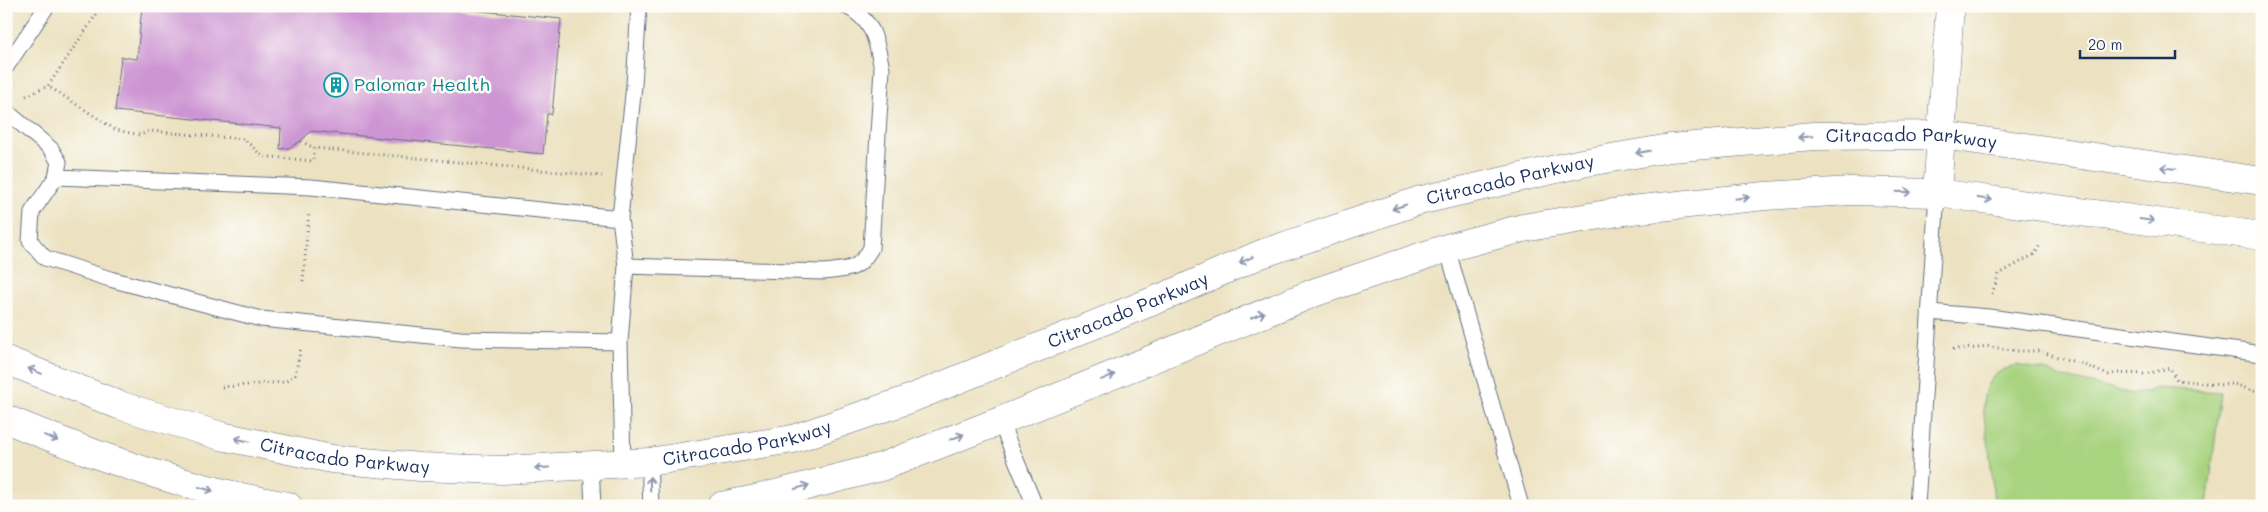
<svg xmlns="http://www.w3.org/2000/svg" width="2268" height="512" font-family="Mali,sans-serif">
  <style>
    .green { fill: #a8d37f; stroke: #62816e }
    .building { fill: #cd95d3 }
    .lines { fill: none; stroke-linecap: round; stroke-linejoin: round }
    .service-casing { stroke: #646e81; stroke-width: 17 }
    .minor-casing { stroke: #646e81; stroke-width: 29 }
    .secondary-casing { stroke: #646e81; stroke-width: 29 }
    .path { stroke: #646e81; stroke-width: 3; stroke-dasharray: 1 4; stroke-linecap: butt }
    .service { stroke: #fff; stroke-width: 15 }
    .minor { stroke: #fff; stroke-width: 28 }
    .secondary { stroke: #fff; stroke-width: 28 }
    .oneway { stroke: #8d97ae }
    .labels { text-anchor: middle; stroke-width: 5; stroke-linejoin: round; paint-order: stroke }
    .culture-label { font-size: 18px; fill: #0d838f; stroke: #fdfcf7; text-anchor: start }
    .street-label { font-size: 18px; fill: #1b2f5e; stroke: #fdfcf7 }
  </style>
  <rect width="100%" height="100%" fill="#fdfcf7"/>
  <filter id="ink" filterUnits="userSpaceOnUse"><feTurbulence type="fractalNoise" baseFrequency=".02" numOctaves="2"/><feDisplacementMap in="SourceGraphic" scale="10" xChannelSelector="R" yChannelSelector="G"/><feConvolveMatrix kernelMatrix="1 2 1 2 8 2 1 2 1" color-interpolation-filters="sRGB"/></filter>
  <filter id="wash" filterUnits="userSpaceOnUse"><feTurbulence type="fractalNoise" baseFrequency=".0096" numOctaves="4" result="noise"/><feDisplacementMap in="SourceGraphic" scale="20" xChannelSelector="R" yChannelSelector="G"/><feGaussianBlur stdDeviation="1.12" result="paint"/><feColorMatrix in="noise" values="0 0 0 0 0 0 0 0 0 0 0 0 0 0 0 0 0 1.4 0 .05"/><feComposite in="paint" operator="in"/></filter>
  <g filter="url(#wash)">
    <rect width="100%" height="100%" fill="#ece2c1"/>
    <!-- green -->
    <path class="green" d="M2016 365 2048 371 2058 376 2133 394 2146 392 2156 388 2221 392 2207 506H1994C1993 487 1991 467 1989 448 1984 413 1971 377 2016 365Z"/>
    <g id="blocks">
      <!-- building -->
      <path class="building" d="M142 6H431L561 19 552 114H547L543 154 311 131 301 141 289 148 280 149 281 128 115 111 121 57 137 59Z
        M1752 501V506H1732V505Z"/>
    </g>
  </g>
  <g filter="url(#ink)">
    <use href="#blocks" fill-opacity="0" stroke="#646e81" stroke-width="1"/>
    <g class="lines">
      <!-- service casing -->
      <g class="service-casing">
        <path id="service" d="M6 67 47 6
          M6 111 51 149 59 162 56 177 32 212 30 241 45 258 110 279 261 319 461 339 620 342
          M56 177 311 187 620 218 634 85 639 6
          M620 218 626 266
          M1447 248 1521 506
          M1929 312 1989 317 2262 354
          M1000 421 1035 506
          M649 462 651 506
          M623 463 620 342 626 266 823 272C849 269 858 271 871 248L882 69C876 39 874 21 846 6
          M591 465 593 506
          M1917 506 1937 193"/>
      </g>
      <!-- minor casing -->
      <g class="minor-casing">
        <path id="minor" d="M1937 193 1950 6"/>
      </g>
      <!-- secondary casing -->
      <g class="secondary-casing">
        <g id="secondary">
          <path id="s1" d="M6 360 119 405 221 436 332 459 420 467 503 470 649 462 793 439 907 400 1173 293 1261 254 1418 201 1582 163 1670 148 1814 136 1941 135 2262 181"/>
          <path d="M6 419C97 457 191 490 288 506"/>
          <path d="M721 506 756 499 881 467 1000 421 1316 292 1447 248 1523 228 1631 210 1765 196 1852 191 1937 193 2262 236"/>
        </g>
      </g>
      <!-- path -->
      <path class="path" d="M102 6 48 86 116 130 140 135 150 131 244 139 262 156 313 161 314 148 602 176
        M26 96 48 86
        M301 141 314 148
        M303 281 309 212
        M1992 294 1999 274 2035 254 2041 243
        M1953 349 1978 348 1986 346 2016 351H2038L2082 364 2108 375 2117 373 2145 374 2170 368 2177 380 2223 385 2234 384 2262 394
        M222 387 285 382 295 375 301 348"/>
      <!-- service -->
      <use href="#service" class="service"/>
      <!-- minor -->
      <use href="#minor" class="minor"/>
      <!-- secondary -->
      <use href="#secondary" class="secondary"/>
    </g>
    <!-- one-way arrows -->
    <defs><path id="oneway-shaft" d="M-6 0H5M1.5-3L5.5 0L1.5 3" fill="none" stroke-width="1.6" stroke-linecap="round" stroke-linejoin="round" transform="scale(1.25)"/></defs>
    <g class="oneway">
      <use href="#oneway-shaft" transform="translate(1805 137) rotate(175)"/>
      <use href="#oneway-shaft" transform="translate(1643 152) rotate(170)"/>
      <use href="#oneway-shaft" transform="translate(2168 168) rotate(-172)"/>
      <use href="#oneway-shaft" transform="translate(1904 192) rotate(2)"/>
      <use href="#oneway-shaft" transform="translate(1742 198) rotate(-6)"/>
      <use href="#oneway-shaft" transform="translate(1985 199) rotate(8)"/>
      <use href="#oneway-shaft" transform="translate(1399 207) rotate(161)"/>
      <use href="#oneway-shaft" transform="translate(2147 220) rotate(8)"/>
      <use href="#oneway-shaft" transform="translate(1246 260) rotate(156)"/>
      <use href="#oneway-shaft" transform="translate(1258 315) rotate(-22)"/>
      <use href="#oneway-shaft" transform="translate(35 371) rotate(-158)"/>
      <use href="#oneway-shaft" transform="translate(1108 377) rotate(-22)"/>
      <use href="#oneway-shaft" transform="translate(957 437) rotate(-21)"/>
      <use href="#oneway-shaft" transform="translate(51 438) rotate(22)"/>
      <use href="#oneway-shaft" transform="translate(242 440) rotate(-168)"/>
      <use href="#oneway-shaft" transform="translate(542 468) rotate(177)"/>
      <use href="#oneway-shaft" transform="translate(650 484) rotate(-92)"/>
      <use href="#oneway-shaft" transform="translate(802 487) rotate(-15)"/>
      <use href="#oneway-shaft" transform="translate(206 489) rotate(16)"/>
    </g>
  </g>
  <!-- icons -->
  <defs>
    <g id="building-ring" transform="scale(1.25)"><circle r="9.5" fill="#fdfcf7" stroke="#0f9aa8" stroke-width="1.5"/><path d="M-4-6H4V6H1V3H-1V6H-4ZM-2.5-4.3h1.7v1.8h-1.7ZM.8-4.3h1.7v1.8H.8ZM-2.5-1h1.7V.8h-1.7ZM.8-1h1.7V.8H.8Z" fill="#0f9aa8"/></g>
  </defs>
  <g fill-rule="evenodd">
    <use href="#building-ring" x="336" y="85"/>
  </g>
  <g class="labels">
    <!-- culture labels -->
    <g class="culture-label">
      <text x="354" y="91">Palomar Health</text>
    </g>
    <!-- street labels -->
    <g class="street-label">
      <text dy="6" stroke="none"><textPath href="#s1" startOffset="1974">Citracado Parkway</textPath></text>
      <text dy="6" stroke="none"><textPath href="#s1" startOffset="1569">Citracado Parkway</textPath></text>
      <text dy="6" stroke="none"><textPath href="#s1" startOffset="1164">Citracado Parkway</textPath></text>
      <text dy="6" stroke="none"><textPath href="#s1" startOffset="759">Citracado Parkway</textPath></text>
      <text dy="6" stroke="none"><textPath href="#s1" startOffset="354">Citracado Parkway</textPath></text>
    </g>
  </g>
  <!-- margin -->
  <rect width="2268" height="512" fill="none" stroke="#fdfcf7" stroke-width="25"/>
  <!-- scale -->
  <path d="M2080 50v8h95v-8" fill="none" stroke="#1b2f5e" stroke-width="2.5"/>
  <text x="2088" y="50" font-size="15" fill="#1b2f5e" stroke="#fdfcf7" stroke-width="4" paint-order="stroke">20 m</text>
</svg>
